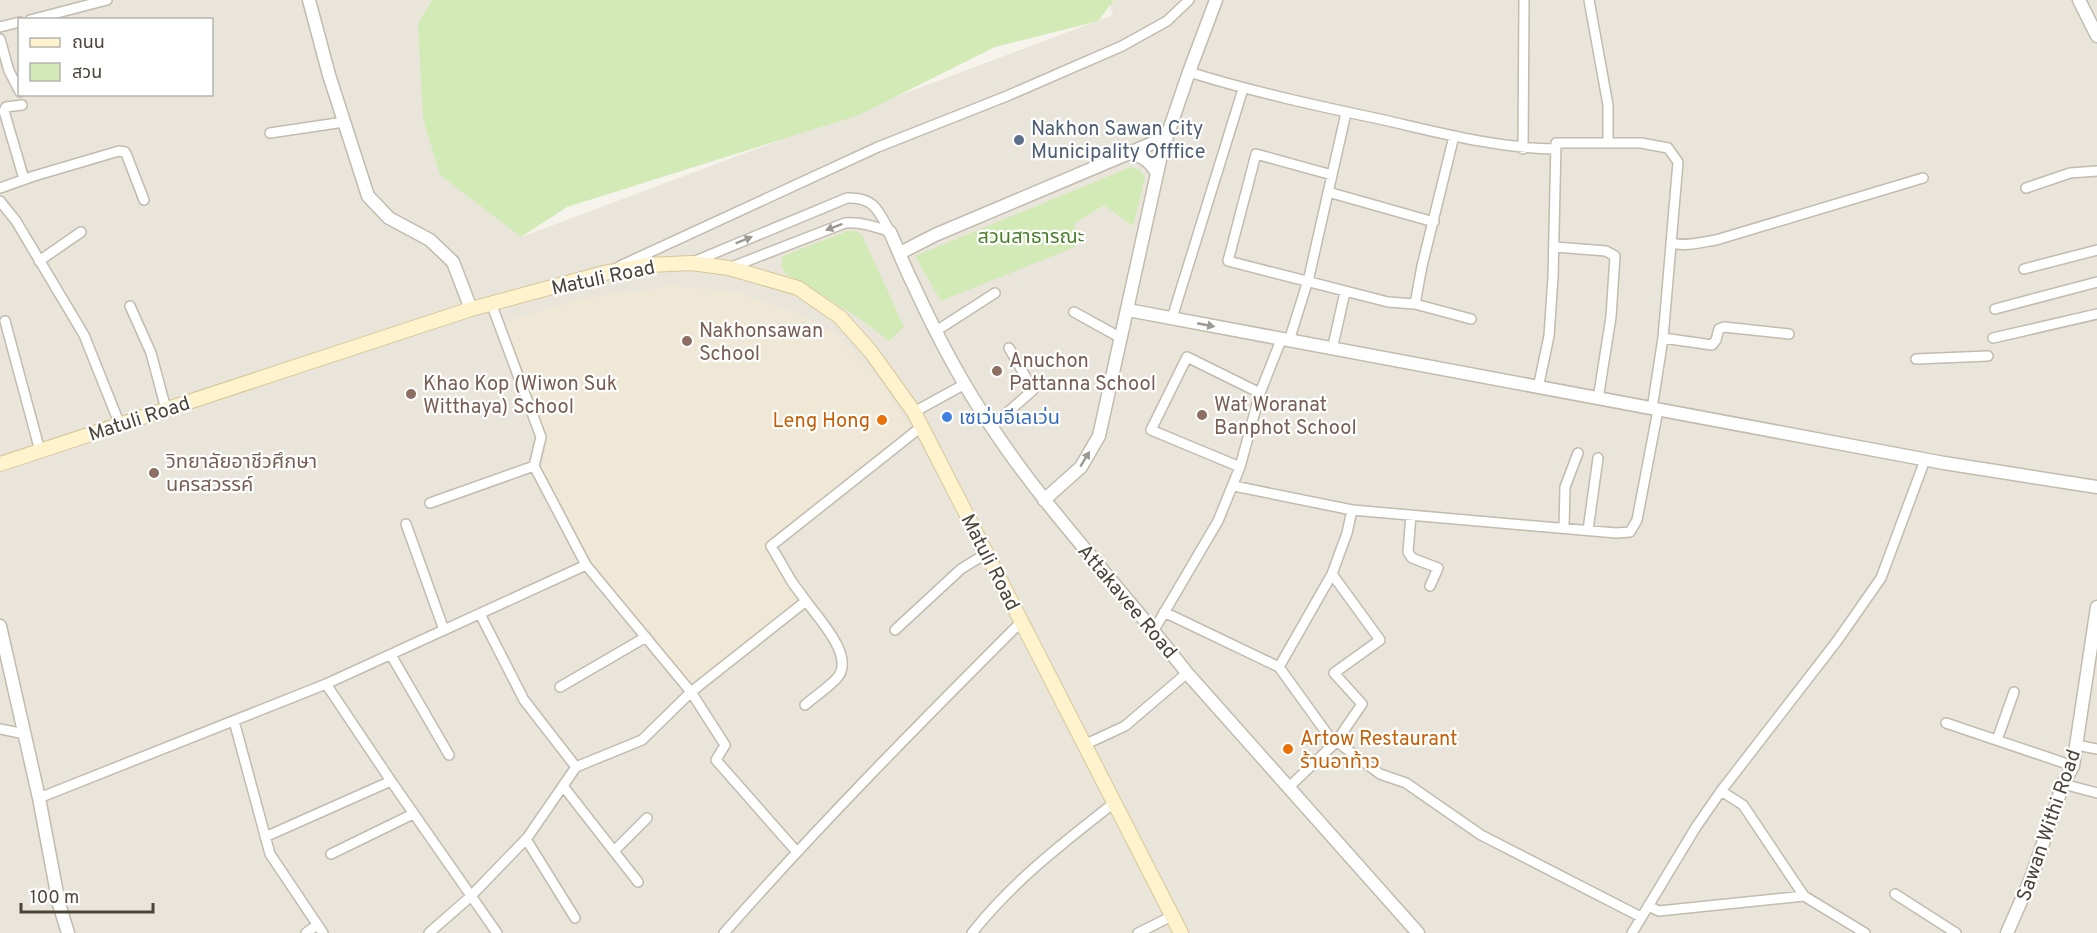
<svg xmlns="http://www.w3.org/2000/svg" width="2097" height="933" font-family="Overpass,'Noto Sans Thai',sans-serif">
  <style>
    .residential { fill: #eae5da; fill-rule: evenodd }
    .education { fill: #efe8d6 }
    .green { fill: #d2eab5 }
    .lines { fill: none; stroke-linecap: round; stroke-linejoin: round }
    .minor-casing { stroke: #c2bbae; stroke-width: 12 }
    .tertiary-casing { stroke: #c2bbae; stroke-width: 15 }
    .secondary-casing { stroke: #d6c79b; stroke-width: 16 }
    .minor { stroke: #fff; stroke-width: 9 }
    .tertiary { stroke: #fff; stroke-width: 12 }
    .secondary { stroke: #fff3cd; stroke-width: 14 }
    .oneway { fill: #9c9892 }
    .service-dot { fill: #5c6f8a; stroke: #fff; stroke-width: 2 }
    .education-dot { fill: #8d6e63; stroke: #fff; stroke-width: 2 }
    .shop-dot { fill: #3f7fe0; stroke: #fff; stroke-width: 2 }
    .food-dot { fill: #e8710a; stroke: #fff; stroke-width: 2 }
    .labels { text-anchor: middle; stroke-width: 4.5; stroke-linejoin: round; paint-order: stroke }
    .service-label { font-size: 20px; fill: #4e5e75; stroke: #fff; text-anchor: start }
    .park-label { font-size: 20px; fill: #4a7f2a; stroke: #fff }
    .street-label { font-size: 20px; fill: #4b4439; stroke: #fff }
    .education-label { font-size: 20px; fill: #785e54; stroke: #fff; text-anchor: start }
    .shop-label { font-size: 20px; fill: #366cbe; stroke: #fff; text-anchor: start }
    .food-label { font-size: 20px; fill: #c56008; stroke: #fff; text-anchor: end }
  </style>
  <rect width="100%" height="100%" fill="#f6f3ec"/>
  <!-- residential -->
  <path class="residential" d="M0 0H431L440 130 521 237 1113 15 1108 0H2097V933H0ZM20 20H212V94H20Z"/>
  <!-- education -->
  <path class="education" d="M672 286 735 291 796 313 838 335 878 378 912 430 769 545 798 604 691 689 594 565 542 471 547 441 505 322 579 299Z"/>
  <!-- green -->
  <path class="green" d="M432 0H1114L1098 21 995 47 859 115 567 207 521 237 440 175 423 119 418 24Z
    M1131 167 1140 170 1145 178 1133 226 1104 205 1075 223V247L941 301 915 256Z
    M848 231H856L862 235 904 327 889 341C856 314 822 294 786 274 782 268 780 263 783 256Z"/>
  <g class="lines">
    <!-- minor casing -->
    <g class="minor-casing">
      <path id="minor" d="M1589 0 1608 105V142
        M30 20 107 0
        M0 27 20 22
        M0 39 9 71 20 92
        M1189 72C1253 92 1318 106 1384 120 1441 133 1497 148 1555 149
        M22 105 6 107 4 111 24 179
        M270 133 344 122
        M1523 149 1524 0
        M1332 175 1256 154 1228 261 1388 302 1415 304 1422 266 1454 136
        M0 188 34 176 119 151 125 152 127 156 144 200
        M2026 188 2070 173 2097 171
        M1328 192 1434 222
        M0 201 16 221 84 335 120 425
        M1672 243C1685 247 1702 242 1716 240L1923 178
        M1555 247 1606 251 1615 256 1611 317 1598 399
        M39 261 81 232
        M693 262 847 198C874 197 878 210 890 232
        M620 266 878 147 1007 96 1122 46 1167 21 1189 0
        M729 268 845 223C861 222 874 226 890 232
        M2024 269 2097 250
        M491 303 541 437 534 466 586 565 691 692 725 745 716 760 796 851
        M1415 304 1471 319
        M130 306 151 353 166 409
        M1995 309 2097 282
        M1074 312 1121 338
        M1172 318 1243 89
        M5 321 40 451
        M936 331 995 293
        M1663 338 1712 345 1716 340 1719 329 1724 327 1789 334
        M1993 338 2097 314
        M1289 341 1309 277 1346 113
        M1334 341 1345 292
        M1916 359 1988 356
        M1538 388 1549 336 1553 277 1556 143H1641L1668 148 1678 162 1663 338 1652 409
        M914 412 965 384
        M991 427 1033 390 1009 348
        M1240 467 1151 430 1187 357 1260 393
        M1234 486 1352 510 1616 533 1630 532 1637 520 1658 410
        M430 503 534 466
        M1411 515 1408 552 1412 558 1438 568 1430 586
        M406 524 444 630
        M1564 527 1565 487 1578 453
        M1588 530 1598 458
        M1164 612 1279 667 1328 735 1380 774 1406 783 1481 835 1641 917
        M480 614 524 700 576 767
        M895 630 961 569 987 553
        M1154 630 1218 521 1240 467 1260 393 1281 340
        M391 655 449 755
        M1279 667 1332 574
        M326 684 391 781 497 933
        M560 687 646 637
        M805 705C815 696 828 688 837 678 856 657 818 618 806 601
        M234 721 270 854 323 933
        M1946 723 2073 766
        M0 729 25 734
        M1997 740 2014 692
        M1084 745 1125 726 1187 673
        M2077 745 2097 749
        M2063 784 2097 793
        M563 786 638 882
        M1288 788 1336 742 1362 704 1334 673 1380 640 1332 574 1347 533 1352 510
        M1721 791 1743 805 1804 896
        M39 798 326 684 586 565
        M265 837 391 781
        M526 839 575 918
        M614 851 647 818
        M331 854 413 814
        M1895 894 1956 933
        M1648 906 1659 911 1804 896 1865 933
        M306 933 317 925
        M429 933 470 897 527 838 576 767 642 740 691 692 806 601 792 582 771 546 921 427
        M724 933C819 825 920 723 1022 621
        M972 933C1012 882 1064 842 1115 802
        M1138 933 1172 916
        M1632 933 1696 827 1721 791 1837 641 1881 578 1925 460"/>
    </g>
    <!-- tertiary casing -->
    <g class="tertiary-casing">
      <path id="tertiary" d="M309 0 329 75 368 196 389 218 430 240 453 262 471 309
        M2079 0 2097 36
        M1128 153C1143 156 1149 160 1157 173
        M890 232C898 250 905 268 914 286 936 334 961 382 991 426 1049 514 1123 590 1187 673L1418 933
        M900 253 935 235 1167 137
        M1128 310 1944 463 2097 487
        M1044 500 1081 467 1099 436 1162 151 1189 72 1216 0
        M0 626 39 798 59 904 68 933
        M2007 933 2032 876 2063 784 2073 766 2097 607"/>
    </g>
    <!-- secondary casing -->
    <g class="secondary-casing">
      <path id="secondary" d="M0 464 471 309 604 273 649 265 691 263 729 268 798 288 840 317 871 352 914 412 1181 933"/>
    </g>
    <!-- minor -->
    <use href="#minor" class="minor"/>
    <!-- tertiary -->
    <use href="#tertiary" class="tertiary"/>
    <!-- secondary -->
    <use href="#secondary" class="secondary"/>
  </g>
  <!-- one-way arrows -->
  <defs><path id="oneway-solid" d="M-6-.8H1V-3.2L6.5 0L1 3.2V.8H-6Z" transform="scale(1.5)"/></defs>
  <g class="oneway">
    <use href="#oneway-solid" transform="translate(834 227) rotate(159)"/>
    <use href="#oneway-solid" transform="translate(744 240) rotate(-22)"/>
    <use href="#oneway-solid" transform="translate(1206 325) rotate(11)"/>
    <use href="#oneway-solid" transform="translate(1085 459) rotate(-59)"/>
  </g>
  <!-- markers -->
  <circle class="service-dot" cx="1019" cy="140" r="6"/>
  <g class="education-dot">
    <circle cx="687" cy="341" r="6"/>
    <circle cx="997" cy="371" r="6"/>
    <circle cx="411" cy="394" r="6"/>
    <circle cx="1202" cy="415" r="6"/>
    <circle cx="154" cy="473" r="6"/>
  </g>
  <circle class="shop-dot" cx="947" cy="417" r="6"/>
  <g class="food-dot">
    <circle cx="882" cy="420" r="6"/>
    <circle cx="1288" cy="749" r="6"/>
  </g>
  <g class="labels">
    <!-- service labels -->
    <g class="service-label">
      <text x="1031" y="135">Nakhon Sawan City<tspan x="1031" dy="23">Municipality Offfice</tspan></text>
    </g>
    <!-- park labels -->
    <g class="park-label">
      <text x="1031" y="243">สวนสาธารณะ</text>
    </g>
    <!-- street labels -->
    <g class="street-label">
      <text transform="translate(603 277) rotate(-12)" y="7">Matuli Road</text>
      <text transform="translate(139 418) rotate(-18)" y="7">Matuli Road</text>
      <text transform="translate(991 562) rotate(63)" y="7">Matuli Road</text>
      <text transform="translate(1128 601) rotate(50)" y="7">Attakavee Road</text>
      <text transform="translate(2048 825) rotate(-71)" y="7">Sawan Withi Road</text>
    </g>
    <!-- education labels -->
    <g class="education-label">
      <text x="699" y="337">Nakhonsawan<tspan x="699" dy="23">School</tspan></text>
      <text x="1009" y="367">Anuchon<tspan x="1009" dy="23">Pattanna School</tspan></text>
      <text x="423" y="390">Khao Kop (Wiwon Suk<tspan x="423" dy="23">Witthaya) School</tspan></text>
      <text x="1214" y="411">Wat Woranat<tspan x="1214" dy="23">Banphot School</tspan></text>
      <text x="166" y="468">วิทยาลัยอาชีวศึกษา<tspan x="166" dy="23">นครสวรรค์</tspan></text>
    </g>
    <!-- shop labels -->
    <g class="shop-label">
      <text x="959" y="424">เซเว่นอีเลเว่น</text>
    </g>
    <!-- food labels -->
    <g class="food-label">
      <text x="870" y="427">Leng Hong</text>
      <text x="1300" y="745" text-anchor="start">Artow Restaurant<tspan x="1300" dy="23">ร้านอาท้าว</tspan></text>
    </g>
  </g>
  <!-- legend -->
  <rect x="18" y="18" width="195" height="78" fill="#ffffff" stroke="#b7b4b0" stroke-width="1.5"/>
  <rect x="30" y="38" width="30" height="9" fill="#fff3cd" stroke="#b7b4b0" stroke-width="1.5"/>
  <text x="72" y="48" font-size="18" fill="#4b4439">ถนน</text>
  <rect x="30" y="63" width="30" height="18" fill="#d2eab5" stroke="#b7b4b0" stroke-width="1.5"/>
  <text x="72" y="78" font-size="18" fill="#4b4439">สวน</text>
  <!-- scale -->
  <path d="M21 903v9h132v-9" fill="none" stroke="#4b4439" stroke-width="3"/>
  <text x="30" y="903" font-size="18" fill="#4b4439" stroke="#ffffff" stroke-width="4.5" paint-order="stroke">100 m</text>
</svg>
